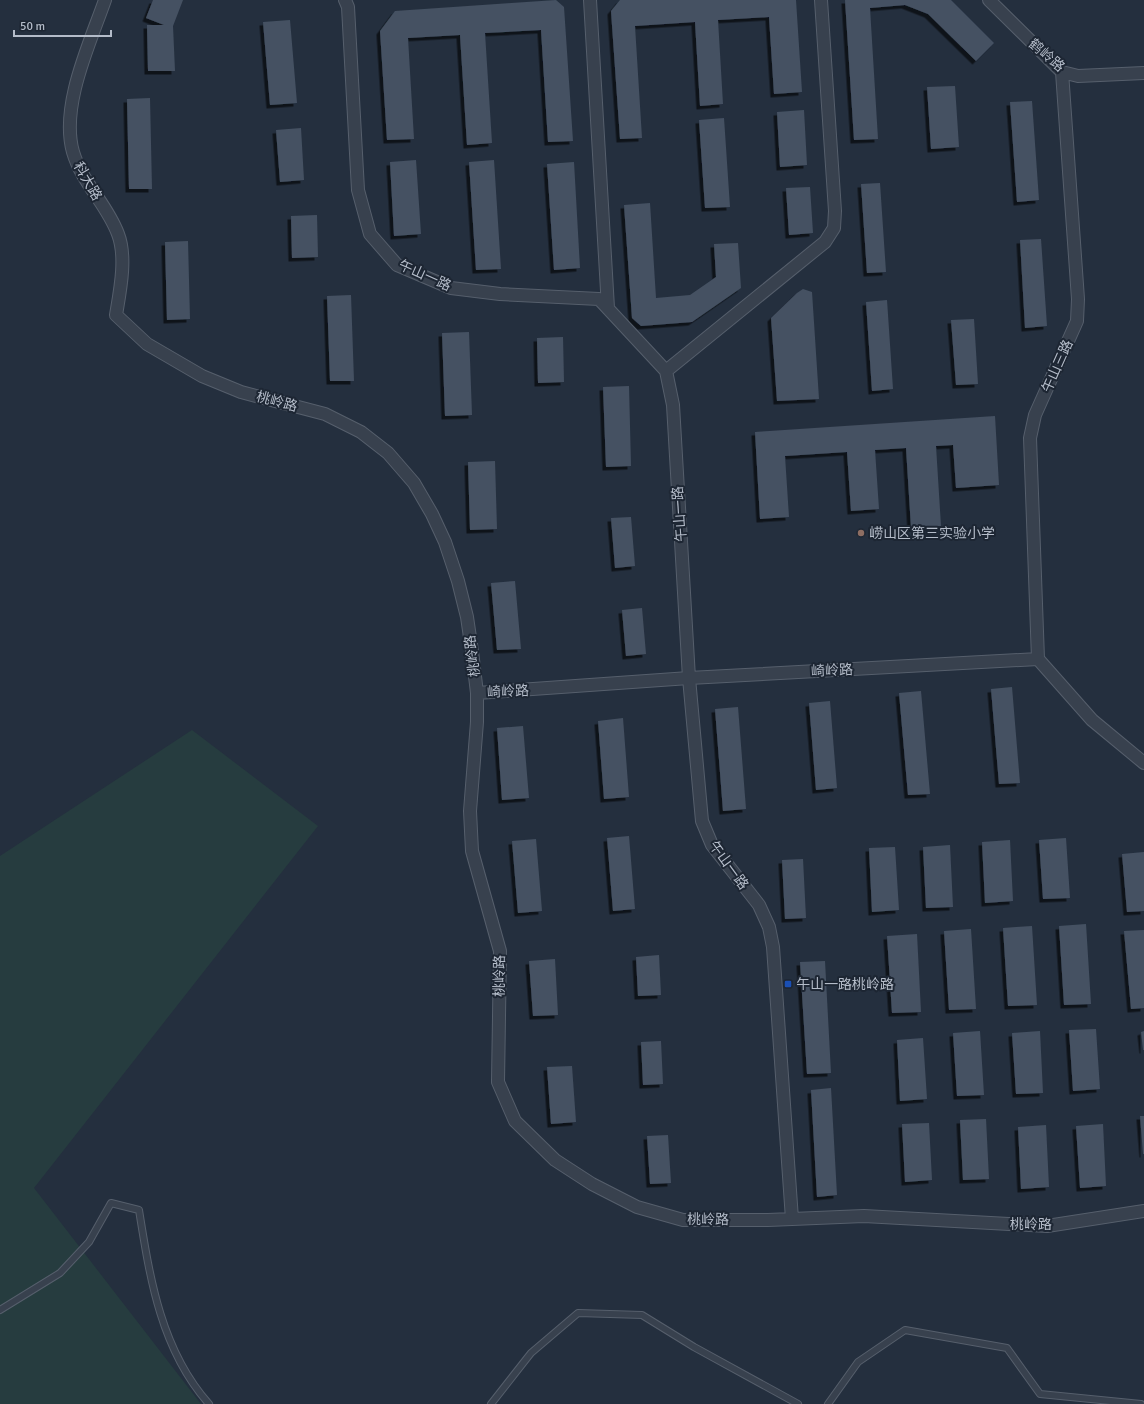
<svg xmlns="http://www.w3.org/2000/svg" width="1144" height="1404" font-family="Signika,'Noto Sans SC',sans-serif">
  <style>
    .green { fill: #263c3f }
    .building { fill: #455162; filter: url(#shadow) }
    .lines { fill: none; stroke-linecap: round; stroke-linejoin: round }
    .service-casing { stroke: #565f6c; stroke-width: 8 }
    .minor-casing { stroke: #565f6c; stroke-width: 14 }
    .service { stroke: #38414e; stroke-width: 6 }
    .minor { stroke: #38414e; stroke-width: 12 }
    .education-dot { fill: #8d6e63; stroke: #1d2633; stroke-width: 1.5 }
    .transit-dot { fill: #1a4fb4; stroke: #1d2633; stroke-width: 1.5 }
    .labels { text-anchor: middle; stroke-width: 4; stroke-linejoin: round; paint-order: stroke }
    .street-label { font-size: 14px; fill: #b4bcc9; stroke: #1d2633 }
    .poi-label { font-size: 14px; fill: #b4bcc9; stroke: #1d2633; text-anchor: start }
  </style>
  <defs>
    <filter id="shadow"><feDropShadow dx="-3.5" dy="3.5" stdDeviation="0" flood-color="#0009"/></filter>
  </defs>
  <rect width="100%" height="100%" fill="#242f3e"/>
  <!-- green -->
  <path class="green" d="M192 730 318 826 34 1188 201 1404H0V856Z"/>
  <!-- building -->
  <path class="building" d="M153 0H183L173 26 175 71H148L147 25H164L146 18Z
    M556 0 564 7 573 141 548 142 541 30 485 33 492 143 467 145 460 35 408 38 414 139 387 140 380 31 395 11Z
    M620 0H796L802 92 774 94 769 17 718 20 723 104 700 106 695 22 635 26 642 138 620 139 611 11Z
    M845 0H951L994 43 976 61 928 14 905 5 870 8 878 139 854 140Z
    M290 20 297 103 270 105 263 22Z
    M955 86 959 147 931 149 927 87Z
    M150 98 152 189H129L127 99Z
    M1032 101 1039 200 1017 202 1010 102Z
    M804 110 807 165 780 167 777 112Z
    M724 118 730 207 705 208 699 120Z
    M301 128 304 180 280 182 276 130Z
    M416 160 421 234 394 236 390 162Z
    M494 160 501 269 476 270 469 162Z
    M574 162 580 268 554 270 547 164Z
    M880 183 886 272 867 273 861 184Z
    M810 187 813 233 789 235 786 188Z
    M650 203 656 298 690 295 716 277 714 244 738 243 741 288 692 322 641 326 632 318 624 205Z
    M317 215 318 257 292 258 291 216Z
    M1041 239 1047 326 1025 328 1020 240Z
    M188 241 190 319 167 320 165 242Z
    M803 289 812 292 819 399 777 401 771 318 797 293Z
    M351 295 354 381H330L327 296Z
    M887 300 893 389 872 391 866 302Z
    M974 319 978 384 956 385 951 320Z
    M469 332 472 415 445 416 442 333Z
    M563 337 564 382 538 383 537 338Z
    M629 386 631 466 606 467 603 387Z
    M995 416 999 485 956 488 953 445 936 446 941 526 911 528 906 448 875 450 879 509 851 511 847 452 785 456 789 517 760 519 755 432Z
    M495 461 497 529 470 530 468 462Z
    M631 517 635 566 615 568 611 518Z
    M515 581 521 649 497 650 491 583Z
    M642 608 646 654 626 656 622 610Z
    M1012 687 1020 783 999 784 991 689Z
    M921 691 930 794 908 795 899 693Z
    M830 701 837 788 816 790 809 703Z
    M738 707 746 809 723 811 715 709Z
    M623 718 629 797 604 799 598 721Z
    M523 726 529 798 502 800 497 728Z
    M629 836 635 909 613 911 607 838Z
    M1066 838 1070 898 1043 899 1039 840Z
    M536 839 542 911 518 913 512 841Z
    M1010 840 1013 901 985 903 982 842Z
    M950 845 953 907 926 908 923 847Z
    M895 847 899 910 872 912 869 848Z
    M1144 852V911L1127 912 1122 854Z
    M803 859 806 918 785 919 782 860Z
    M1086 924 1091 1004 1064 1005 1059 926Z
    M1032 926 1037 1005 1008 1006 1003 928Z
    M971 929 976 1009 949 1010 944 931Z
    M1144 930V1008L1131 1009 1124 931Z
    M917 934 921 1012 892 1013 887 936Z
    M659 955 661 995 638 996 636 957Z
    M555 959 558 1015 533 1016 529 961Z
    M825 961 831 1073 807 1074 800 962Z
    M1096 1029 1100 1089 1073 1091 1069 1030Z
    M980 1031 984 1095 957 1096 953 1033Z
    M1040 1031 1043 1093 1016 1094 1012 1033Z
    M1144 1031V1050H1143L1141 1032Z
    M923 1038 927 1099 900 1101 897 1040Z
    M661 1041 663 1084 643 1085 641 1042Z
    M572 1066 576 1122 551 1124 547 1067Z
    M831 1088 837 1195 817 1197 811 1090Z
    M1140 1116H1144V1154H1143Z
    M986 1119 989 1179 963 1180 960 1120Z
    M929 1123 932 1180 905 1182 902 1124Z
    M1103 1124 1106 1186 1080 1188 1076 1126Z
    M1046 1125 1049 1187 1021 1189 1018 1127Z
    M668 1135 671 1183 650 1184 647 1136Z"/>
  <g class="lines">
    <!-- service casing -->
    <g class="service-casing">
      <path id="service" d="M0 1310 60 1273 89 1242 111 1203 139 1210C150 1279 161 1350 209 1404
        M491 1404 531 1353 578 1313 642 1315 694 1347 798 1404
        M828 1404 858 1362 905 1330 1007 1348 1040 1394 1141 1404"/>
    </g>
    <!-- minor casing -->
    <g class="minor-casing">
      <path id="minor" d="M105 0C90 43 60 106 73 152 82 183 107 204 118 234 127 257 120 291 116 315L147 344 202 376 241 392 325 414 361 432 388 453 414 483 432 514 445 542 458 581 467 617 472 651 477 693V722L470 811 472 851 500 951 498 1082 515 1121 555 1160 592 1184 637 1207 683 1220H768L864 1216 1047 1226 1144 1211
        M345 0 348 7 358 190 370 234 397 265 451 288 500 294 599 299 666 371 673 405 689 678 702 821 712 845 759 905 769 927 773 947 792 1219
        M590 0 608 308
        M989 0 1062 72 1078 76 1144 73
        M666 371 825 242 834 228 835 211 821 0
        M1038 659 1030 438 1035 415 1077 321 1078 299 1062 72
        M477 693 689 678 1038 659 1092 720 1144 763"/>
    </g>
    <!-- service -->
    <use href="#service" class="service"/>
    <!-- minor -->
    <use href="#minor" class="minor"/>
  </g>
  <!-- markers -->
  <circle class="education-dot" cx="861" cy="533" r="4"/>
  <rect class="transit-dot" x="784" y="980" width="8" height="8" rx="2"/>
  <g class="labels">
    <!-- street labels -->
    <g class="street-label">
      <text transform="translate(1047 55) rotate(41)" y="5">鹤岭路</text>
      <text transform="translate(88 181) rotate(60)" y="5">科大路</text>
      <text transform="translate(425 275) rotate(24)" y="5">午山一路</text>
      <text transform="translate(1057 366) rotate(-66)" y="5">午山三路</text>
      <text transform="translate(277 401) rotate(15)" y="5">桃岭路</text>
      <text transform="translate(679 514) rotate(-94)" y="5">午山一路</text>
      <text transform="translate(472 656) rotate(-97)" y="5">桃岭路</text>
      <text transform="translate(832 670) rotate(-3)" y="5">崎岭路</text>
      <text transform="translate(508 691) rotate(-3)" y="5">崎岭路</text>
      <text transform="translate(729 865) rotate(54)" y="5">午山一路</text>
      <text transform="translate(499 976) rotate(-89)" y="5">桃岭路</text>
      <text transform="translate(708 1219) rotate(1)" y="5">桃岭路</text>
      <text x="1031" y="1229">桃岭路</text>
    </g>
    <!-- poi labels -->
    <g class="poi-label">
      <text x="869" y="538">崂山区第三实验小学</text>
      <text x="796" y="989">午山一路桃岭路</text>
    </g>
  </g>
  <!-- scale -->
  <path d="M14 30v6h97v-6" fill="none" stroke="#b4bcc9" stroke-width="2"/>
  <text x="20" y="30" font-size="12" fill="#b4bcc9" stroke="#1d2633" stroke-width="3" paint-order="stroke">50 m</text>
</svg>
